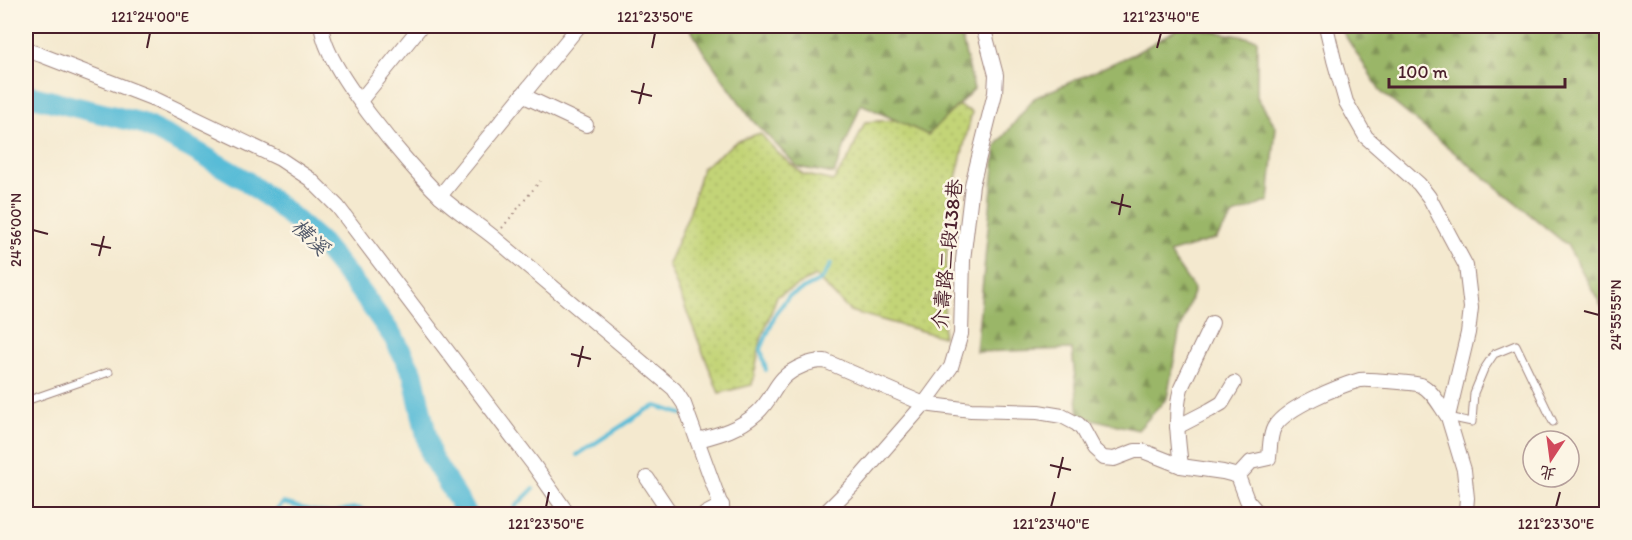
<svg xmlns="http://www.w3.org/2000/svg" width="1632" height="540" font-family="Itim,'LXGW WenKai TC',sans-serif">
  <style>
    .grass { fill: url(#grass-dots); stroke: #867a51; stroke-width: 1.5 }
    .forest { fill: url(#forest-firs); stroke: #726a4a; stroke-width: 1.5 }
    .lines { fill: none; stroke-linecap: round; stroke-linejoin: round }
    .stream { stroke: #58bcd7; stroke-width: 4 }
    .river { stroke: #58bcd7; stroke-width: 21 }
    .lane-casing { stroke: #9f847d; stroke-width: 9 }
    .street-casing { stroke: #9f847d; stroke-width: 16 }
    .path { stroke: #9f847d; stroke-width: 2; stroke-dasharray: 1.5 4.5; stroke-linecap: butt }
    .lane { stroke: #fff; stroke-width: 7 }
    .street { stroke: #fff; stroke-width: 14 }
    .ticks { fill: none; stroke: #4a1f2b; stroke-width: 2 }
    .labels { text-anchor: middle; stroke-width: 5; stroke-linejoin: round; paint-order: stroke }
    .street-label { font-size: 20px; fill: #4a1f2b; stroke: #fcf5e5 }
    .water-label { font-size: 21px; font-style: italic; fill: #4f5667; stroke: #fcf5e5 }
    .neatline { fill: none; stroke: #4a1f2b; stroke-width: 2 }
    .ticks-label { font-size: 15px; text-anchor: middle; fill: #4a1f2b }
  </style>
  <defs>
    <pattern id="grass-dots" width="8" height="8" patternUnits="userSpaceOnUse" patternTransform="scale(1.5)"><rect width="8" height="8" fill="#c3d477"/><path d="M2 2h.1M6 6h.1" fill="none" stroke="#a9b667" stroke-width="1.8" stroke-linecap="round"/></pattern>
    <pattern id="forest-firs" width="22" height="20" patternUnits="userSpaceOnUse" patternTransform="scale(1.5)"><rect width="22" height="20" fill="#9ab668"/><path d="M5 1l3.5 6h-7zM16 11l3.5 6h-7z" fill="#809356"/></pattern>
  </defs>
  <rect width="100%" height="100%" fill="#fcf5e5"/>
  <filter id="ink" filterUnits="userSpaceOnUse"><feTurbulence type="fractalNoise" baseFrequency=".0167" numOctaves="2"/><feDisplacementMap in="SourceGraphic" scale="12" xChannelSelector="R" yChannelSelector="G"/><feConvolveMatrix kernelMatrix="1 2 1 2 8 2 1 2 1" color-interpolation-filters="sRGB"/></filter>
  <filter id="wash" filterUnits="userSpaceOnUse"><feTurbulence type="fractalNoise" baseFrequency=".008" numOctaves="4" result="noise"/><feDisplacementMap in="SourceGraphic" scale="24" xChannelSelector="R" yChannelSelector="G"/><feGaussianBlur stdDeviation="1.35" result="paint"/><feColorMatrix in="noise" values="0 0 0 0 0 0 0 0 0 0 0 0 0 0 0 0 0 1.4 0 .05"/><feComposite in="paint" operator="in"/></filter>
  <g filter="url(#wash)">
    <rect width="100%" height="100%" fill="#f4e9cf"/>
    <!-- grass -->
    <path class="grass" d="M948,101L972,112L950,203L946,265L943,337L850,311L815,276L777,296L761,340L752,385L719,393L668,264L689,214L702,168L737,141L760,133L776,151L803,174L833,181L849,158L865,122L921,118Z"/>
    <!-- forest -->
    <g class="forest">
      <path d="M689,26H959L974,89L928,135L861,104L834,174L798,167L752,120L703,51Z"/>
      <path d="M1183,26L1257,39V97L1276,127L1269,201L1233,215L1216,239L1169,253L1194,289L1179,334L1167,398L1138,430L1079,416L1072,349L976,352L996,146L1034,98L1134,54Z"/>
      <path d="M1339,26H1606V314L1567,245L1382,93Z"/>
    </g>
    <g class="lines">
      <!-- stream -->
      <g class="stream">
        <path d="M766,370L761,349L776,313L789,296L821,280L831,264"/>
        <path d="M577,455L646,410L656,406L682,414"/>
        <path d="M273,514L283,503C297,506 312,512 326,513C344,514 352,501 371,514"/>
        <path d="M513,514L515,507L533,489"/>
      </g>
      <!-- river -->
      <path class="river" d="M26,95L141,123L192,149L245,180L279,206L321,243L361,292L394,338L413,374L431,456L467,514"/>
    </g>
  </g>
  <g filter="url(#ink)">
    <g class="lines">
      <!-- lane casing -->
      <g class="lane-casing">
        <g id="lane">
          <path d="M26,401L109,372"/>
          <path d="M1448,417L1472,422L1474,393L1484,369L1494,354L1516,345L1553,422"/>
        </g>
      </g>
      <!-- street casing -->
      <g class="street-casing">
        <g id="street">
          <path d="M322,26C321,64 410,167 439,195C457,212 478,224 497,240C556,289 615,339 674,389L684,404L724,514"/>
          <path d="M1326,26L1334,60L1346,102L1366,137L1419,184L1429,197L1466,266L1471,308L1468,333L1448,417L1464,470L1467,498L1466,510L1463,514"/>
          <path d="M26,50L41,55L157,100L280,159L310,179L338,207L533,464L568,514"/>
          <path d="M522,95L586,125"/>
          <path d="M360,101L421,26"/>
          <path d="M440,196L579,26"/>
          <path d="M1177,427L1210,410L1222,403L1234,383"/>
          <path d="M698,440C721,434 739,429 757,413C777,395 773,378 802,366C810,362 816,361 825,361L924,404L971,410L1038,412L1062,416L1077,424L1082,429L1093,449L1103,458L1114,459L1135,451H1143L1181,466L1223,472L1238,476L1247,500L1259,514"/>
          <path d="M1181,466C1178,439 1174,414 1181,388L1212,323"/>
          <path d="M1238,476L1251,462L1269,458C1270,448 1270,433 1275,426C1287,407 1339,386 1360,380C1367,379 1415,383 1421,385C1433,391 1440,406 1448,417"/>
          <path d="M647,478L671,514"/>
          <path d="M705,514L722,505"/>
          <path d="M824,514L855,483L924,404L951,367L961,334L963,260L972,185L995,93L996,75L983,26"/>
        </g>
      </g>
      <!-- path -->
      <path class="path" d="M502,228L540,181"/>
      <!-- lane -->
      <use href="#lane" class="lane"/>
      <!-- street -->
      <use href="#street" class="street"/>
    </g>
  </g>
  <!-- ticks -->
  <path class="ticks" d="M147,48L150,33M652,48L655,33M1157,48L1161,33M631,91L652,96M639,104L644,83M1111,202L1131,207M1119,215L1123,194M33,230L48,234M91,244L111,248M99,256L104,236M1584,311L1599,315M571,354L591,359M578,367L583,346M1050,465L1071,470M1058,478L1063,457M546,507L549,492M1051,507L1055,492M1556,507L1560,492"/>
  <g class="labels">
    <!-- street labels -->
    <g class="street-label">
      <text transform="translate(947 254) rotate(-84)" y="7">介壽路二段138巷</text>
    </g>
    <!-- water labels -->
    <g class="water-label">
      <text transform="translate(310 237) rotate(44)" y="7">橫溪</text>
    </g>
  </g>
  <!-- margin -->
  <rect width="1632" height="540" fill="none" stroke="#fcf5e5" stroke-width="66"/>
  <!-- north arrow -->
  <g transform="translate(1551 459) rotate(193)"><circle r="28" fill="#fcf5e5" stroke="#b59f9b" stroke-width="1.5"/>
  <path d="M0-4.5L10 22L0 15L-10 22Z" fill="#d1495b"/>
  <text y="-9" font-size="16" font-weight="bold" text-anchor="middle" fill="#4a1f2b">北</text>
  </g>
  <!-- scale -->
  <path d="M1389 78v9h176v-9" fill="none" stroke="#4a1f2b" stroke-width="3"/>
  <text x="1398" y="78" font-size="18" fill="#4a1f2b" stroke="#fcf5e5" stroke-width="4.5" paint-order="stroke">100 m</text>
  <rect x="33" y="33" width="1566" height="474" class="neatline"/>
  <g class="ticks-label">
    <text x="150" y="22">121°24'00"E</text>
    <text x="655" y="22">121°23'50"E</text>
    <text x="1161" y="22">121°23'40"E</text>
    <text transform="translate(16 230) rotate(-90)" y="5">24°56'00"N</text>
    <text transform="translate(1616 315) rotate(-90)" y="5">24°55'55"N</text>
    <text x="546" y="529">121°23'50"E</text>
    <text x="1051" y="529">121°23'40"E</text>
    <text x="1556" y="529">121°23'30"E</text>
  </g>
</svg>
